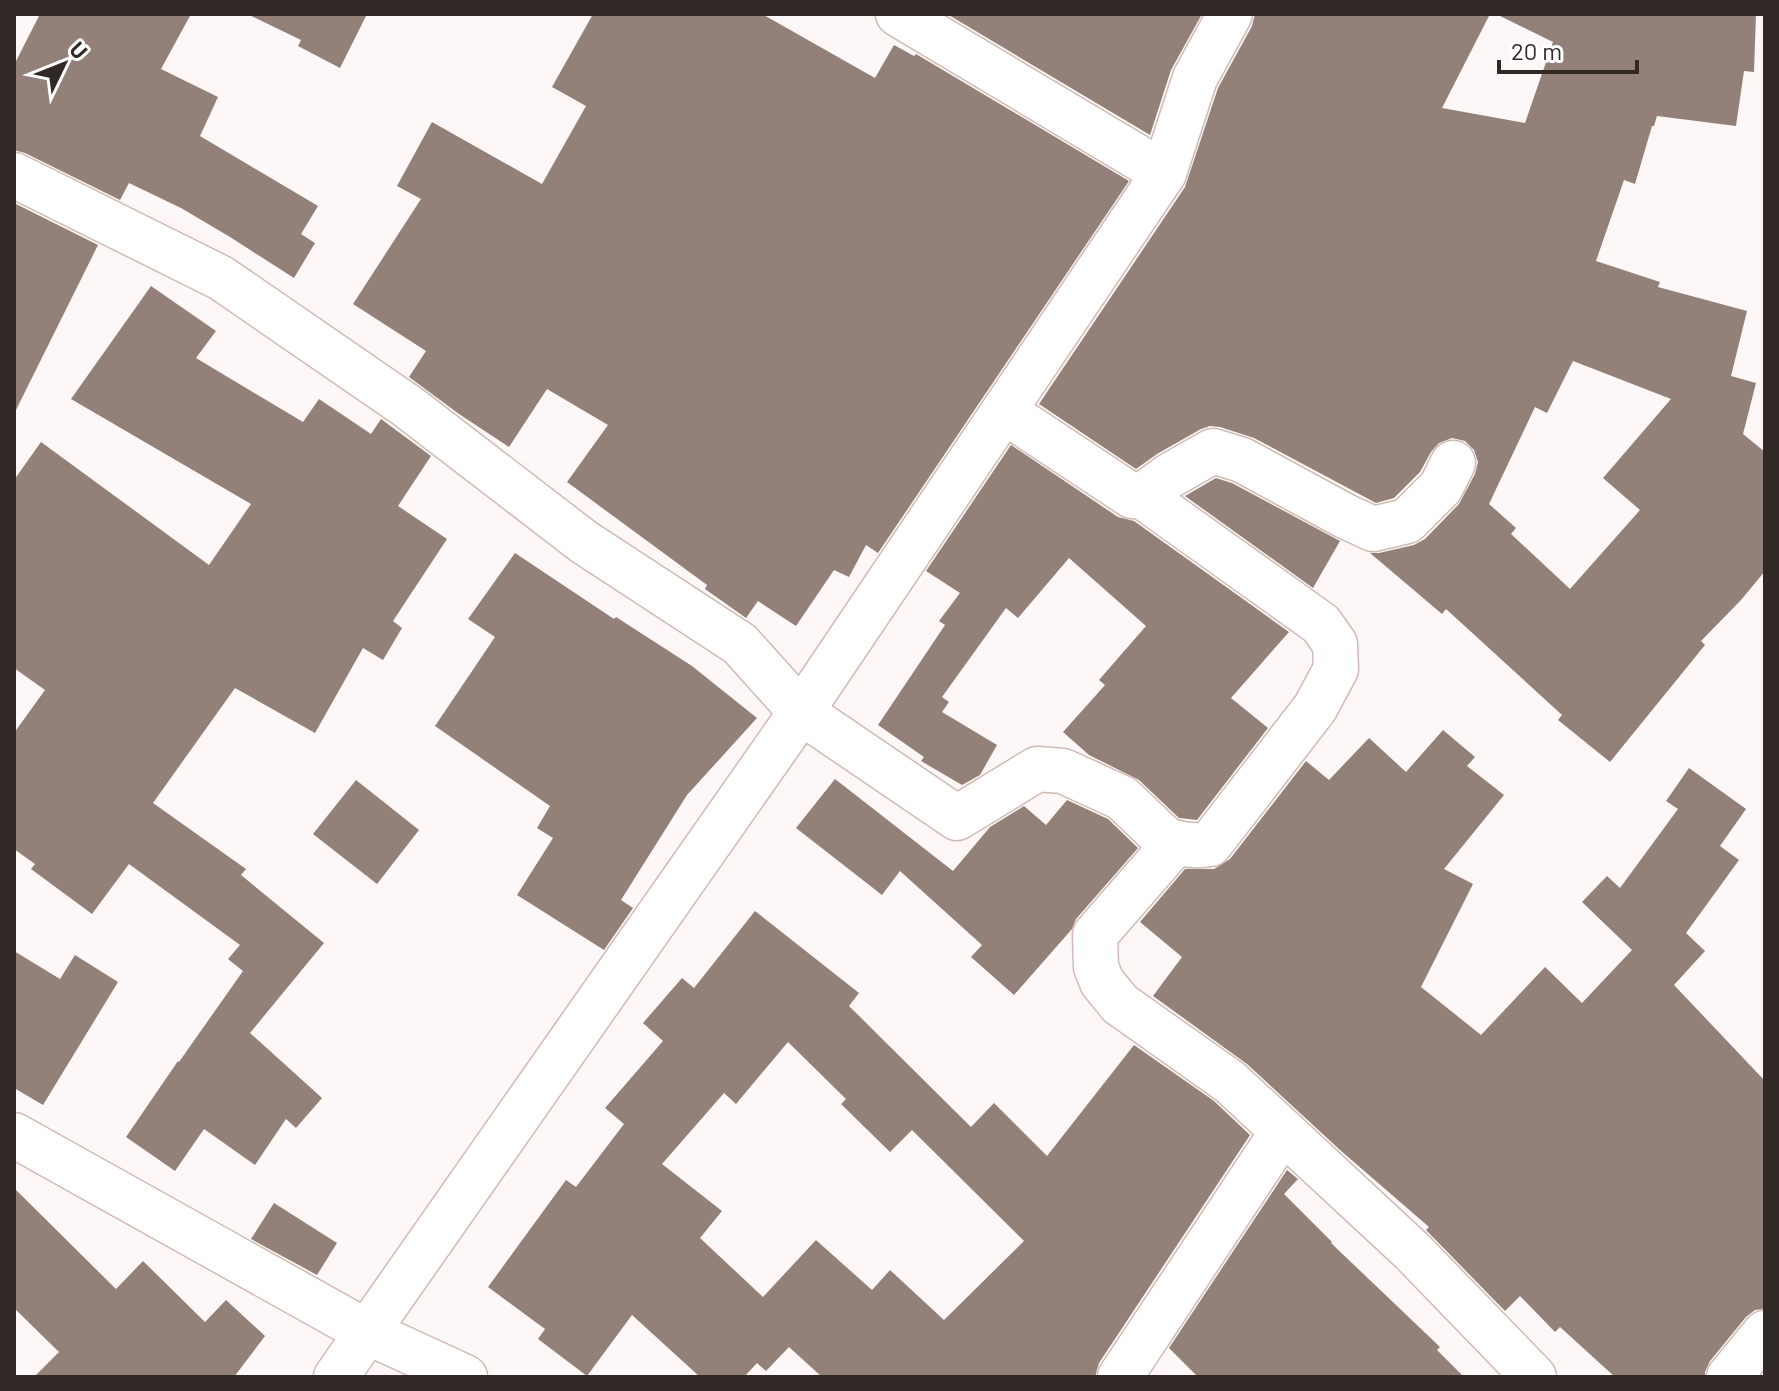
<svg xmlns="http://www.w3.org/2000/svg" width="1779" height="1391" font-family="Barlow,sans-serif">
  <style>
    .building { fill: #928079; fill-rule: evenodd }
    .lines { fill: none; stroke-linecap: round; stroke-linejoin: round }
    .minor-casing { stroke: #cfbbb3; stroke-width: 47 }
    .minor { stroke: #fff; stroke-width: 44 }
  </style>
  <rect width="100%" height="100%" fill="#fdf8f7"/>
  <!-- building -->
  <g class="building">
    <path d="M40,14H191L161,69L218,97L200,136L318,206L301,234L315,243L294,278L230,237L181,208L129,183L120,200L25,153L14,150V65Z"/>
    <path d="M247,14H367L340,68L298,46L301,40Z"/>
    <path d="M593,14H762L875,78L894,45L914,56L916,54L1129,181L878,553L866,545L849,577L834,570L796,626L758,601L746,618L705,589L707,585L567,482L608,425L547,389L509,447L459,414L409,377L426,351L353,304L421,199L397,186L432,122L542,184L586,106L552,87Z"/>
    <path d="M947,14H1202L1171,70L1150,135Z"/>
    <path d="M1255,14H1490L1442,108L1525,123L1553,42L1496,14H1756L1754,72L1744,71L1736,126L1657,116L1654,126H1652L1635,184L1624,180L1596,261L1660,282L1658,287L1747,311L1731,376L1756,383L1743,434L1765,452V571L1741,600L1701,641L1705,645L1610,762L1558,720L1562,715L1446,609L1442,614L1370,553H1379L1414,545L1425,539L1459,504L1475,474L1478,462L1474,450L1465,441L1452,438L1439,443L1431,452L1420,472L1394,498L1376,503L1254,438L1220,427L1210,426L1201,429L1157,454L1136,469L1039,404L1185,187L1218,88L1252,26ZM1573,361L1671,399L1603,478L1640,510L1570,589L1511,534L1516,528L1489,504L1535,407L1547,413Z"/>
    <path d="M14,203L98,245L14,414Z"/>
    <path d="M151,286L216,331L196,358L303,422L319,399L371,434L381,419L431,456L398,506L447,539L393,621L402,628L383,660L363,648L315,733L235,688L153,803L246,869L241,875L324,943L250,1033L322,1098L296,1128L286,1119L255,1165L204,1129L175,1171L126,1137L178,1061L179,1062L243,971L228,959L240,945L129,864L92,914L31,869L35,864L14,849V733L45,690L14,668V480L41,442L209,565L251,504L71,399Z"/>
    <path d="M1011,445L1118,517L1134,521L1289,632L1231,698L1268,728L1197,820L1179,818L1139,780L1089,755L1063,732L1105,685L1099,680L1146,626L1069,558L1018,618L1006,608L942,697L949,702L942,712L997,745L980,775L962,785L921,761L924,757L878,725L945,625L939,621L960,593L926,571Z"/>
    <path d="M1216,478L1232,483L1340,541L1313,588L1185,496Z"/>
    <path d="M515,553L614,619L616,617L692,666L757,718L687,795L621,900L633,908L604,950L517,895L553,838L537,828L550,806L435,726L495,637L468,619Z"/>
    <path d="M1443,730L1475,757L1467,766L1504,795L1444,869L1473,884L1421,987L1481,1035L1545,967L1582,1003L1632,950L1582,902L1607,876L1620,888L1678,809L1666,801L1689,768L1746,809L1720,846L1739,860L1686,933L1705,951L1674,985L1765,1081V1309L1755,1310L1746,1317L1710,1361L1705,1372V1377H1615L1560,1327L1555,1332L1520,1296L1505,1311L1426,1230L1429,1227L1340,1150L1247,1064L1153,996L1182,957L1140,922L1185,869H1214L1230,859L1306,761L1329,780L1369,738L1406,772Z"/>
    <path d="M835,779L953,871L990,827L1024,806L1046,825L1067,800L1108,819L1138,848L1076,919L1072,929L1014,995L971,957L982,945L900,871L882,895L796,828Z"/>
    <path d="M356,780L419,830L377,884L313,834Z"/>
    <path d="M755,911L859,993L849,1006L971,1127L994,1103L1047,1156L1134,1045L1214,1101L1250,1135L1099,1363L1095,1377H822L789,1347L766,1371L757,1363L744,1377H700L632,1315L587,1376L538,1339L545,1329L488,1287L566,1180L576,1187L624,1124L605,1108L663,1041L643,1023L682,978L694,988ZM788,1042L846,1099L841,1104L890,1152L912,1130L1024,1241L944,1320L890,1270L872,1290L816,1240L763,1297L700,1238L722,1211L662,1164L724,1093L736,1104Z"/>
    <path d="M14,951L60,979L75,955L118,982L43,1105L14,1088Z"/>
    <path d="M1287,1170L1298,1179L1284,1194L1332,1242L1331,1243L1440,1347L1437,1350L1464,1377H1198L1169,1348Z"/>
    <path d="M14,1188L116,1289L143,1261L205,1322L226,1300L265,1336L234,1377H34L59,1352L14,1308Z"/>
    <path d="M274,1203L337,1243L317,1275L251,1239Z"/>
  </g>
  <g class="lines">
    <!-- minor casing -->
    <g class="minor-casing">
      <g id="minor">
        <path d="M898,14L1164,173"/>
        <path d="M14,175L221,278L407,406L584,542L740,644L801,712L957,818L1037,769L1063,771L1122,798L1166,840L1169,846L1168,851L1095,935L1096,967L1102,982L1120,1004L1230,1082L1412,1251L1534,1377"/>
        <path d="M1004,411L1132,496H1142L1169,476L1213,451L1242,460L1345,516L1373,529L1407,521L1441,487L1453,463"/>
        <path d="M1142,496L1321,624L1335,644L1336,669L1315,708L1210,844C1196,847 1179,844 1166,840"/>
        <path d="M14,1135L367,1332L801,712L1164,173L1195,78L1230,14"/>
        <path d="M336,1377L367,1332L465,1377"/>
        <path d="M1120,1377L1283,1131"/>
        <path d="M1729,1377L1765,1333"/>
      </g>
    </g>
    <!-- minor -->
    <use href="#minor" class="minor"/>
  </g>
  <!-- border -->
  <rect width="1779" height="1391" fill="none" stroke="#312926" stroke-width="32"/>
  <!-- north arrow -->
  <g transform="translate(64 64) rotate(47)" stroke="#ffffff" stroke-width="6" paint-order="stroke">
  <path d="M0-6L14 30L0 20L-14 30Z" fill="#312926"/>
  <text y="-12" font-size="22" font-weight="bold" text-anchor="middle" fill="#312926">U</text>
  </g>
  <!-- scale -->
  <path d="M1499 60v12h138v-12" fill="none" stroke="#312926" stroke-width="4"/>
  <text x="1511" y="60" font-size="24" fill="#312926" stroke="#ffffff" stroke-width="6" paint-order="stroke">20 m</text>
</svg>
